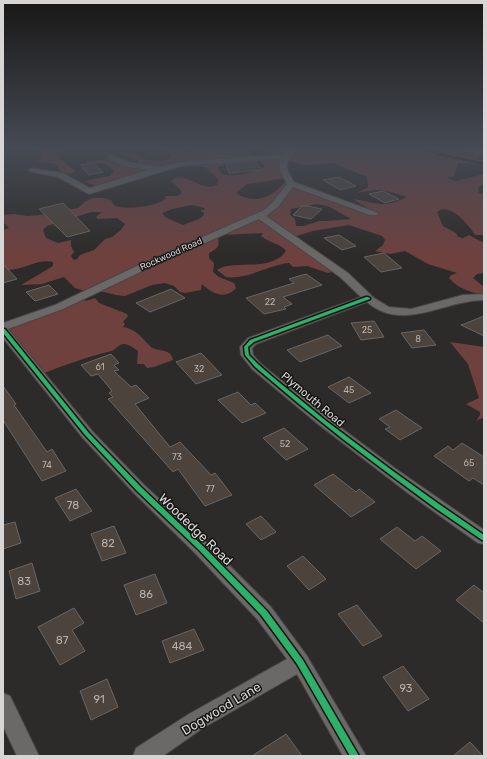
<svg xmlns="http://www.w3.org/2000/svg" width="487" height="759" font-family="Rubik,sans-serif">
  <style>
    .green { fill: #6e413f; fill-rule: evenodd }
    .lines { fill: none; stroke-linecap: round; stroke-linejoin: round }
    .stream { stroke: #071b0d; stroke-width: 2.5 }
    .building { fill: #4c433c; stroke: #686665 }
    .street-casing { stroke: #484645; stroke-width: 2 }
    .secondary-casing { stroke: #484645; stroke-width: 2 }
    .street { fill: #6a6967; fill-rule: evenodd }
    .secondary { fill: #63625f; fill-rule: evenodd }
    .cycleway-casing { stroke: #161513; stroke-width: 3 }
    .cycleway { fill: #2db169; fill-rule: evenodd }
    .labels { text-anchor: middle; stroke-width: 3; stroke-linejoin: round; paint-order: stroke }
    .far-street-label { font-size: 9px; fill: #d8d6d4; stroke: #161513 }
    .number-label { font-size: 9px; fill: #b5b1ae }
    .street-label { font-size: 11px; fill: #d8d6d4; stroke: #161513 }
    .near-number-label { font-size: 11px; fill: #b5b1ae }
    .near-street-label { font-size: 13px; fill: #d8d6d4; stroke: #161513 }
  </style>
  <rect width="100%" height="100%" fill="#2d2b29"/>
  <!-- green -->
  <g class="green">
    <path d="M11,149H64L58,157L75,171L73,173L62,174L57,165L51,163L38,162L42,158V153C29,148 16,150 3,153V150Z"/>
    <path d="M153,149H179L189,154L196,149H216C221,157 234,157 243,158V161L219,166L218,169L222,174C233,178 257,172 265,166L258,160L286,154L284,152L269,153L264,152V150L273,149H469L476,151L469,153L479,156L478,158L482,161L472,164L458,163L454,176L447,178L455,181L484,174V183L478,188L479,193L484,194V235H475C470,226 449,201 437,212L443,226L456,233L458,237L463,238L469,235L484,243V273L477,274L473,278L484,287V295C471,292 458,289 449,278L451,275L457,273L428,264L405,251L390,254L375,251L383,245L385,240L382,236L349,225L313,231L293,237L332,269V272L328,273L307,266L293,267L289,263C268,265 247,280 226,277L217,270C232,259 271,273 286,251C280,243 269,243 261,236L263,233L223,235L218,239C220,247 216,249 209,253V258L214,263L213,272L219,277L234,283L236,288C226,300 212,294 202,284L201,290L185,293L180,292L174,286L165,283L152,285L125,296L116,295L96,290L85,291L75,288L64,277L42,284L21,285L53,266V262C38,259 29,267 16,269C11,270 7,270 3,271V230L9,228L3,222V215L14,214L27,216L40,215L78,208L86,201L93,198H104L111,200C112,201 113,204 114,205C122,211 161,206 166,198L165,196H177L181,194V190L171,181C185,169 201,193 217,185L219,180L205,167L166,164L158,166L152,170L151,175C131,183 104,193 84,181L110,176L114,171L106,164L84,162L105,159L138,163V160L120,154L126,152H135L140,158C149,160 165,164 172,155L171,153ZM283,160L305,165L333,163L367,177L368,187L357,193C381,188 384,190 407,197C384,209 377,203 353,199L373,212L285,182C272,198 254,205 236,193L247,184L287,178ZM317,204L328,206L351,219L327,221H319L304,226H296L295,219L290,215L291,209ZM192,205L205,208L204,210H200L204,213V215L199,219L183,225L165,217L162,213L172,209ZM91,212H102L96,217L98,219L117,218L125,224L121,230L112,237L105,239L94,250L80,255L77,259L74,260L71,256L74,252L71,246V240L58,243L46,238L43,230L47,226Z"/>
    <path d="M82,297L86,301L95,298L99,303L127,314L128,316L123,322L125,324L123,327C136,329 142,338 150,346C157,353 171,347 173,360L154,367L147,368L144,364H137L138,351C134,348 129,344 124,344C118,344 116,350 111,351C87,357 62,366 39,375L3,327Z"/>
    <path d="M450,342L484,347V417L476,421L480,415V412L466,404L479,398L468,364Z"/>
  </g>
  <g class="lines">
    <!-- stream -->
    <path class="stream" d="M426,149L438,154L481,163"/>
  </g>
  <!-- building -->
  <g class="building">
    <path d="M214,149H246L251,155L229,157L214,154Z"/>
    <path d="M256,162L262,170L229,173L226,164Z"/>
    <path d="M93,163L103,172L89,175L80,165Z"/>
    <path d="M339,177L356,186L340,190L323,180Z"/>
    <path d="M383,191L399,199L385,203L369,194Z"/>
    <path d="M63,203L90,231L67,237L39,209Z"/>
    <path d="M302,206H308L322,209L311,219L293,215Z"/>
    <path d="M339,235L356,246L342,250L324,238Z"/>
    <path d="M384,253L402,268L381,272L364,257Z"/>
    <path d="M3,264L17,279L3,283Z"/>
    <path d="M306,274L322,285L283,297L292,304L284,307L286,309L264,314L246,298L294,283L289,279Z"/>
    <path d="M49,285L58,294L35,301L26,292Z"/>
    <path d="M171,289L185,298L150,312L136,303Z"/>
    <path d="M484,316V336L461,325L464,324Z"/>
    <path d="M374,321L384,337L361,340L351,323Z"/>
    <path d="M424,330L436,345L412,348L401,333Z"/>
    <path d="M328,335L342,346L300,362L287,350Z"/>
    <path d="M201,353L222,375L196,384L176,362Z"/>
    <path d="M111,354L119,363L114,365L119,370L114,371L131,387L136,385L149,398L135,404L170,447L180,442L211,475L215,473L232,495L205,506L178,469L173,472L111,402L108,399L113,397L109,393L112,391L98,374L91,376L81,365Z"/>
    <path d="M349,377L371,393L349,403L328,387Z"/>
    <path d="M3,386L16,404L14,405L47,452L52,449L66,471L42,481L3,420Z"/>
    <path d="M238,392L251,405L255,403L266,413L242,423L218,400Z"/>
    <path d="M396,410L422,428L400,440L385,429L390,427L379,419Z"/>
    <path d="M284,428L308,449L286,460L263,438Z"/>
    <path d="M462,443L484,457V485L473,478L469,481L434,456L448,446L453,450Z"/>
    <path d="M333,474L356,492L359,489L375,502L351,517L314,485Z"/>
    <path d="M76,489L92,511L70,521L55,498Z"/>
    <path d="M261,516L276,532L261,540L246,524Z"/>
    <path d="M15,522L21,543L3,549V525Z"/>
    <path d="M114,526L126,553L102,561L91,534Z"/>
    <path d="M397,527L415,541L422,536L441,551L416,569L380,539Z"/>
    <path d="M303,556L326,579L309,590L287,566Z"/>
    <path d="M32,563L40,591L16,599L9,571Z"/>
    <path d="M155,574L167,603L136,615L124,585Z"/>
    <path d="M474,585L484,593V623L456,600Z"/>
    <path d="M357,605L382,636L363,646L338,614Z"/>
    <path d="M74,608L84,623L72,630L85,651L60,665L38,627Z"/>
    <path d="M194,629L204,650L170,663L162,641Z"/>
    <path d="M403,666L429,699L408,711L383,677Z"/>
    <path d="M107,679L118,707L91,720L80,691Z"/>
    <path d="M286,734L302,756H252Z"/>
    <path d="M470,742L483,756H453Z"/>
  </g>
  <g class="lines">
    <!-- street casing -->
    <g class="street-casing">
      <g id="street">
        <path d="M288,149H297C285,162 284,167 294,182L378,213L376,215H370L293,187L278,207L266,216L348,273L374,298L389,307L411,309L463,295L484,294V300C444,300 403,333 367,302L256,344L252,348L253,355L261,364L328,418L396,469L484,530V544L478,543L408,493L318,424L252,369L241,355L240,347L248,338L361,297L340,277L259,219L149,268L63,309L8,329L92,431L144,485L207,543L271,607L307,656L366,756H343L297,674L203,728L163,756H133L136,748L189,714L287,659L257,619L195,553L134,493L82,437L3,338V323L55,305L141,264L264,210L272,203L287,184L280,170V159L181,166L89,194L58,177L32,172L28,170L32,168L63,173L90,188L148,170L124,166L108,159V155H111L129,162L158,167L181,162L283,154Z"/>
        <path d="M3,693L10,696L39,756H17L3,726Z"/>
      </g>
    </g>
    <!-- secondary casing -->
    <g class="secondary-casing">
      <path id="secondary" d="M464,149L484,150V156L465,151Z"/>
    </g>
    <!-- street -->
    <use href="#street" class="street"/>
    <!-- secondary -->
    <use href="#secondary" class="secondary"/>
    <!-- cycleway casing -->
    <g class="cycleway-casing">
      <g id="cycleway">
        <path d="M366,297H368L370,298V299L254,342L248,347L249,355L259,365L274,378L325,420L393,471L439,504L484,535V540H482L435,508L389,474L344,440L299,404L255,367L245,355L244,347L250,340Z"/>
        <path d="M3,329H5L89,433L141,487L203,546L267,611L303,660L359,756H350L297,664L261,615L199,550L137,491L85,435L3,333Z"/>
      </g>
    </g>
    <!-- cycleway -->
    <use href="#cycleway" class="cycleway"/>
  </g>
  <!-- sky -->
  <linearGradient id="sky" x2="0" y2="1"><stop stop-color="#191817"/><stop offset="0.58" stop-color="#464a54"/><stop offset="1" stop-color="#464a54" stop-opacity="0"/></linearGradient>
  <rect width="487" height="255" fill="url(#sky)"/>
  <g class="labels">
    <!-- far-street labels -->
    <g class="far-street-label">
      <text transform="translate(171 254) rotate(-24)" y="3">Rockwood Road</text>
    </g>
    <!-- number labels -->
    <g class="number-label">
      <text x="270" y="305">22</text>
      <text x="367" y="333">25</text>
      <text x="418" y="342">8</text>
      <text x="100" y="370">61</text>
      <text x="199" y="372">32</text>
      <text x="349" y="393">45</text>
      <text x="285" y="447">52</text>
      <text x="177" y="460">73</text>
      <text x="469" y="466">65</text>
      <text x="47" y="468">74</text>
      <text x="210" y="492">77</text>
    </g>
    <!-- street labels -->
    <g class="street-label">
      <text transform="translate(313 399) rotate(40)" y="4">Plymouth Road</text>
    </g>
    <!-- near-number labels -->
    <g class="near-number-label">
      <text x="73" y="509">78</text>
      <text x="108" y="547">82</text>
      <text x="24" y="585">83</text>
      <text x="146" y="598">86</text>
      <text x="62" y="644">87</text>
      <text x="182" y="650">484</text>
      <text x="406" y="692">93</text>
      <text x="99" y="703">91</text>
    </g>
    <!-- near-street labels -->
    <g class="near-street-label">
      <text transform="translate(196 529) rotate(44)" y="5">Woodedge Road</text>
      <text transform="translate(221 708) rotate(-31)" y="5">Dogwood Lane</text>
    </g>
  </g>
  <!-- border -->
  <rect width="487" height="759" fill="none" stroke="#d8d6d4" stroke-width="8"/>
</svg>
